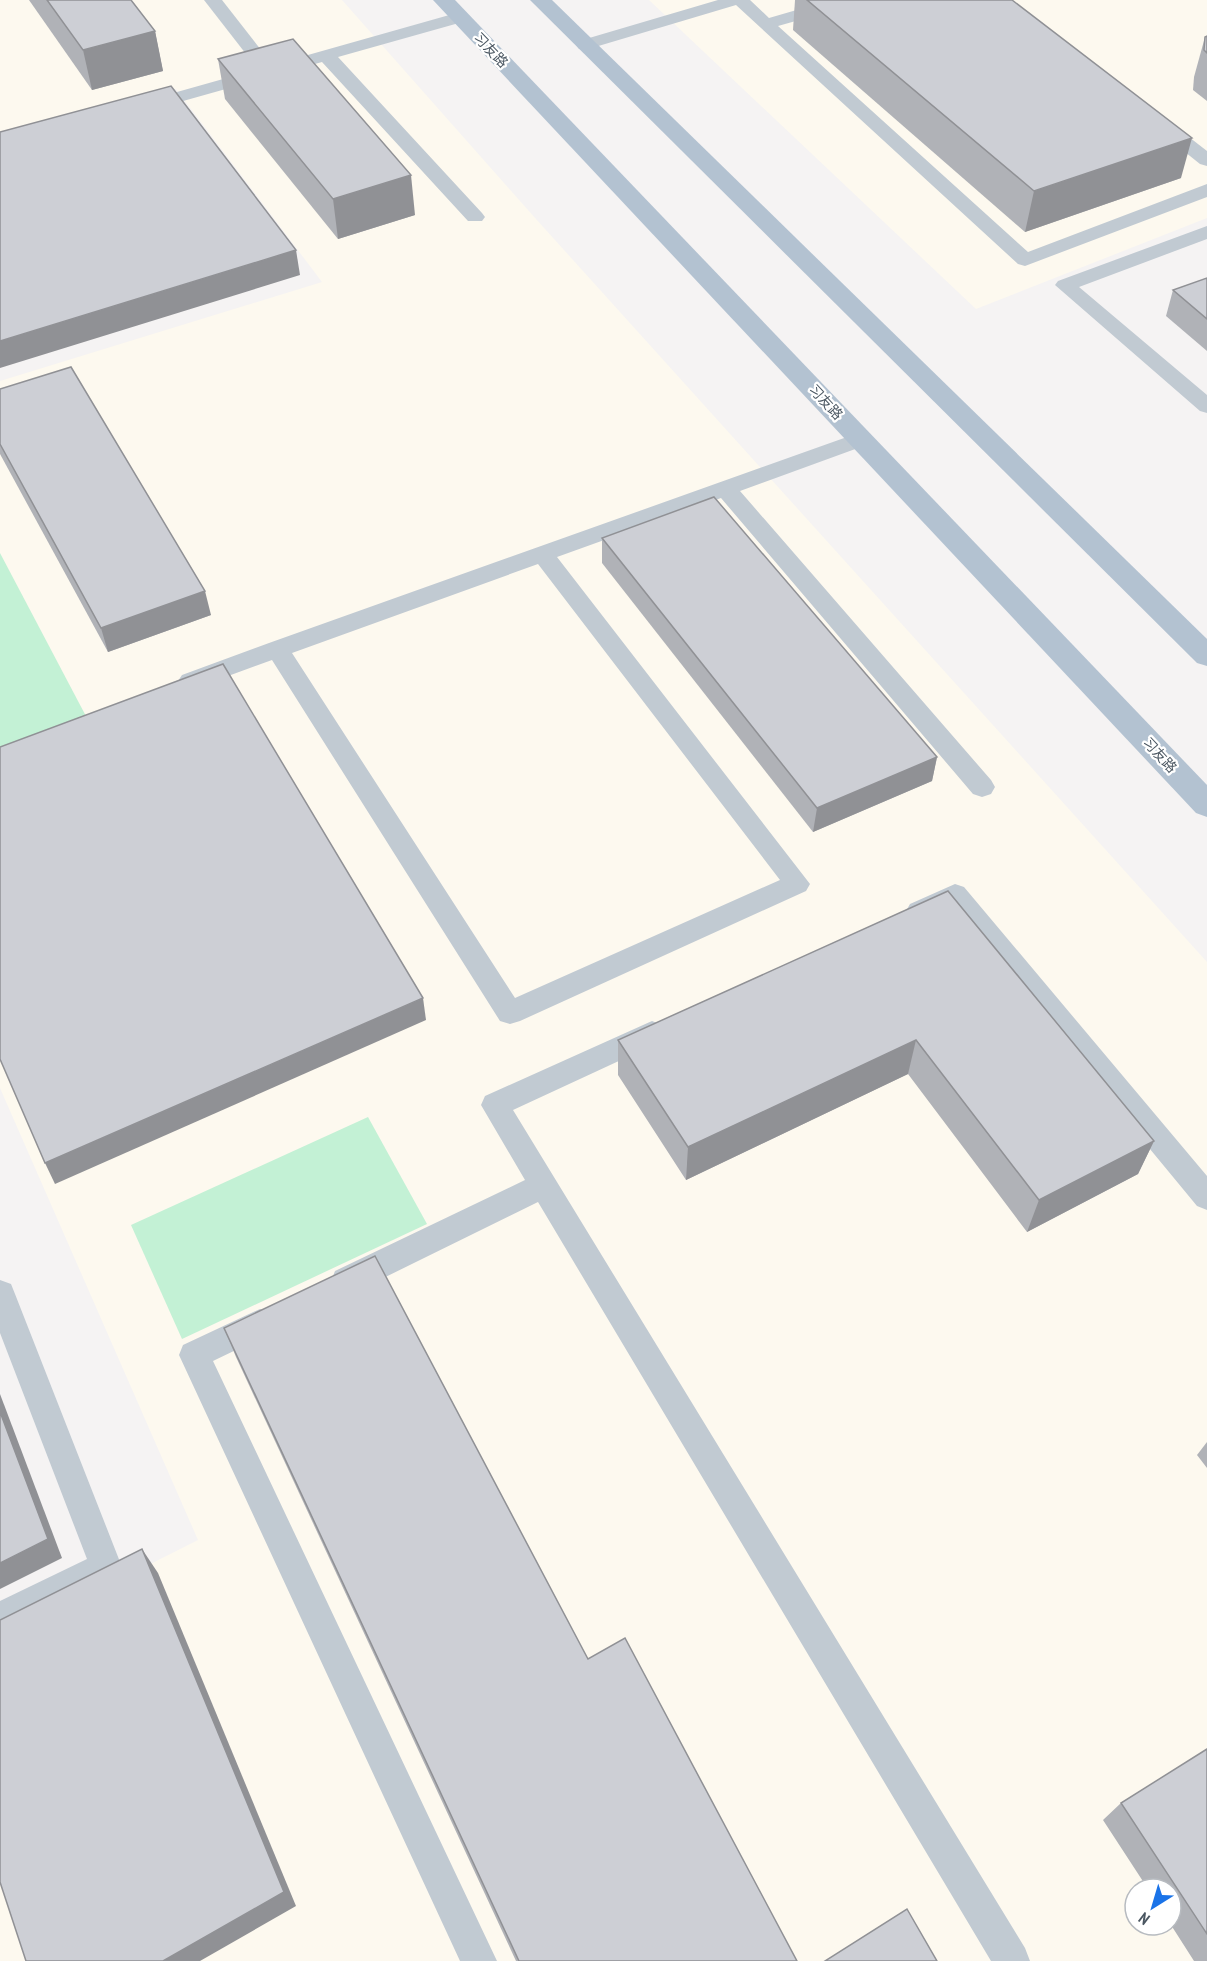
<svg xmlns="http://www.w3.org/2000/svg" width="1207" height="1961" font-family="'PT Sans Narrow','Noto Sans SC',sans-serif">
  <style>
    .commercial { fill: #fdf9ef; fill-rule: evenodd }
    .green { fill: #c3f1d5 }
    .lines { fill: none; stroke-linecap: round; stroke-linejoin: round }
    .lane { fill: #c1cad2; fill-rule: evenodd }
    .primary { fill: #b3c2d1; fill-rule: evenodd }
    .wall { fill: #b0b2b7 }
    .shaded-wall { fill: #909195 }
    .building { fill: #cdcfd5; stroke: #909195; stroke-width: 1.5 }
    .labels { text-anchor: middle; stroke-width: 4.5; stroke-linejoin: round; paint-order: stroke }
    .far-street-label { font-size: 14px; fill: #4a5661; stroke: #fff }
  </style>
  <rect width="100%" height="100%" fill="#f5f3f3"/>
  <!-- commercial -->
  <g class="commercial">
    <path d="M0,0H342L536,219L1207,962V1961H0V1640L198,1540L0,1088V381L322,282L176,89L0,137ZM1135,1889H1171V1925H1135Z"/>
    <path d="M649,0H1207V218L976,309Z"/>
  </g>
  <!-- green -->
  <g class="green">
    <path d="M0,553L88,720L0,753Z"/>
    <path d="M368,1117L427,1224L182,1339L131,1225Z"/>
  </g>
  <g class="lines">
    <!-- lane -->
    <g class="lane">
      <path d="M204,0H222L261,50L258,54H246Z"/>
      <path d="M718,0H750L769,18L831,0H859L856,4L778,26L1028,252L1207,184V197L1025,266L1018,264L736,5L585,50L579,49L576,45L579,41Z"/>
      <path d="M460,12L466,13L469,17L466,21L338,57L482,213L485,217L482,221H468L322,62L144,112L138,111L135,107L138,103Z"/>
      <path d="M1161,119L1167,120L1207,151V166L1200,164L1155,128L1152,124L1155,120Z"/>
      <path d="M1207,226V239L1079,287L1207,395V413L1200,411L1055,285L1058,281Z"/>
      <path d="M861,432L869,434L872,439L869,444L740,491L991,780L995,787L991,794L982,797L973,794L721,498L557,557L810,884L806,891L520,1021L510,1024L500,1021L272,660L190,690L182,687L178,681L182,675L269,643ZM538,564L780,880L515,998L292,653Z"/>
      <path d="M955,884L964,887L1207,1176V1210L1197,1206L951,908L919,921L910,918L906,911L910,904Z"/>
      <path d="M652,1021L662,1025L666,1033L662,1041L513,1110L1025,1948L1030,1961H991L538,1202L357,1291L346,1295L335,1291L331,1281L335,1271L525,1180L481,1105L485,1096Z"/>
      <path d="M0,1280L11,1284L15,1294L122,1567L118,1579L0,1636V1601L87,1559L0,1333Z"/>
      <path d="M260,1309L271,1313L275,1323L271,1333L213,1361L497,1961H460L179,1355L183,1345Z"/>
    </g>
    <!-- primary -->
    <g class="primary">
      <path d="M433,0H455L1207,785V817L1196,813Z"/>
      <path d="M530,0H552L1207,639V666L1197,663Z"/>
    </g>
  </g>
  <!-- wall -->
  <g class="wall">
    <path d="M29,0H131L155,31L163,71L92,90Z"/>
    <path d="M795,0H1012L1181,178L1025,232L793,30Z"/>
    <path d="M1207,36V101L1193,90L1194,77L1205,37Z"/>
    <path d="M218,59L415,215L338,239L225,99Z"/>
    <path d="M1207,278V351L1166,316L1173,290Z"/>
    <path d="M0,389L211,615L108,652L0,454Z"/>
    <path d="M602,538L937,757L932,781L813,832L602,563Z"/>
    <path d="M948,891L1154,1141L1138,1174L1027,1232L908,1074L686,1180L618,1075V1040Z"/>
    <path d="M224,1328L588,1659L797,1961H516L236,1357Z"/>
    <path d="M1207,1442V1468L1197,1455Z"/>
    <path d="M1207,1749V1961H1194L1171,1925V1889H1148L1103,1820L1121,1803Z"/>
  </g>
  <!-- shaded-wall -->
  <g class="shaded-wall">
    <path d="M155,31L163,71L92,90L83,50Z"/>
    <path d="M1192,138L1181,178L1025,232L1034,191Z"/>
    <path d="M411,175L415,215L338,239L333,199Z"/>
    <path d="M296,250L300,275L0,368V341Z"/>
    <path d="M205,591L211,615L108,652L101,628Z"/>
    <path d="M937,757L932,781L813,832L817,808Z"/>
    <path d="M423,998L426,1020L55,1184L45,1163Z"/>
    <path d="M916,1040L908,1074L686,1180L688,1147Z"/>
    <path d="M1154,1141L1138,1174L1027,1232L1039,1200Z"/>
    <path d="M0,1394L62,1558L0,1589Z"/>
    <path d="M142,1549L158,1573L296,1906L200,1961H163Z"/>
  </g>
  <!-- building -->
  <g class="building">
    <path d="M47,0H131L155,31L83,50Z"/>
    <path d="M807,0H1012L1192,138L1034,191Z"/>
    <path d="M1207,36V53L1204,50L1205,37Z"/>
    <path d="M293,39L411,175L333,199L218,59Z"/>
    <path d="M171,86L296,250L0,341V132Z"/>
    <path d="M1207,278V319L1173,290Z"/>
    <path d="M71,367L205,591L101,628L0,444V389Z"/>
    <path d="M714,497L937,757L817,808L602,538Z"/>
    <path d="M223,664L423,998L45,1163L0,1059V747Z"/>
    <path d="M948,891L1154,1141L1039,1200L916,1040L688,1147L618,1040Z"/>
    <path d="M375,1256L588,1659L625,1638L797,1961H519L224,1328Z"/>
    <path d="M0,1412L48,1539L0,1563Z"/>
    <path d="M142,1549L284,1892L163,1961H26L0,1882V1620Z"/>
    <path d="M1207,1749V1934L1121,1803Z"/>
    <path d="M907,1909L937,1961H825Z"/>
  </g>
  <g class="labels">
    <!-- far-street labels -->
    <g class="far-street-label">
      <text transform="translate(491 50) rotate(46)" y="5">习友路</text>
      <text transform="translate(826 402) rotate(47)" y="5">习友路</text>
      <text transform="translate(1160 755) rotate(47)" y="5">习友路</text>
    </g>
  </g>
  <!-- north arrow -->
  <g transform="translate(1153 1907) rotate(217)"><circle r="28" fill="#ffffff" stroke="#b7bbc0" stroke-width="1.5"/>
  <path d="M0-4.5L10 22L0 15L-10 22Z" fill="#1a73e8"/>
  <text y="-9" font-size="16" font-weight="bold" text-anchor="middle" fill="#4a5661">N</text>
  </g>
</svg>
